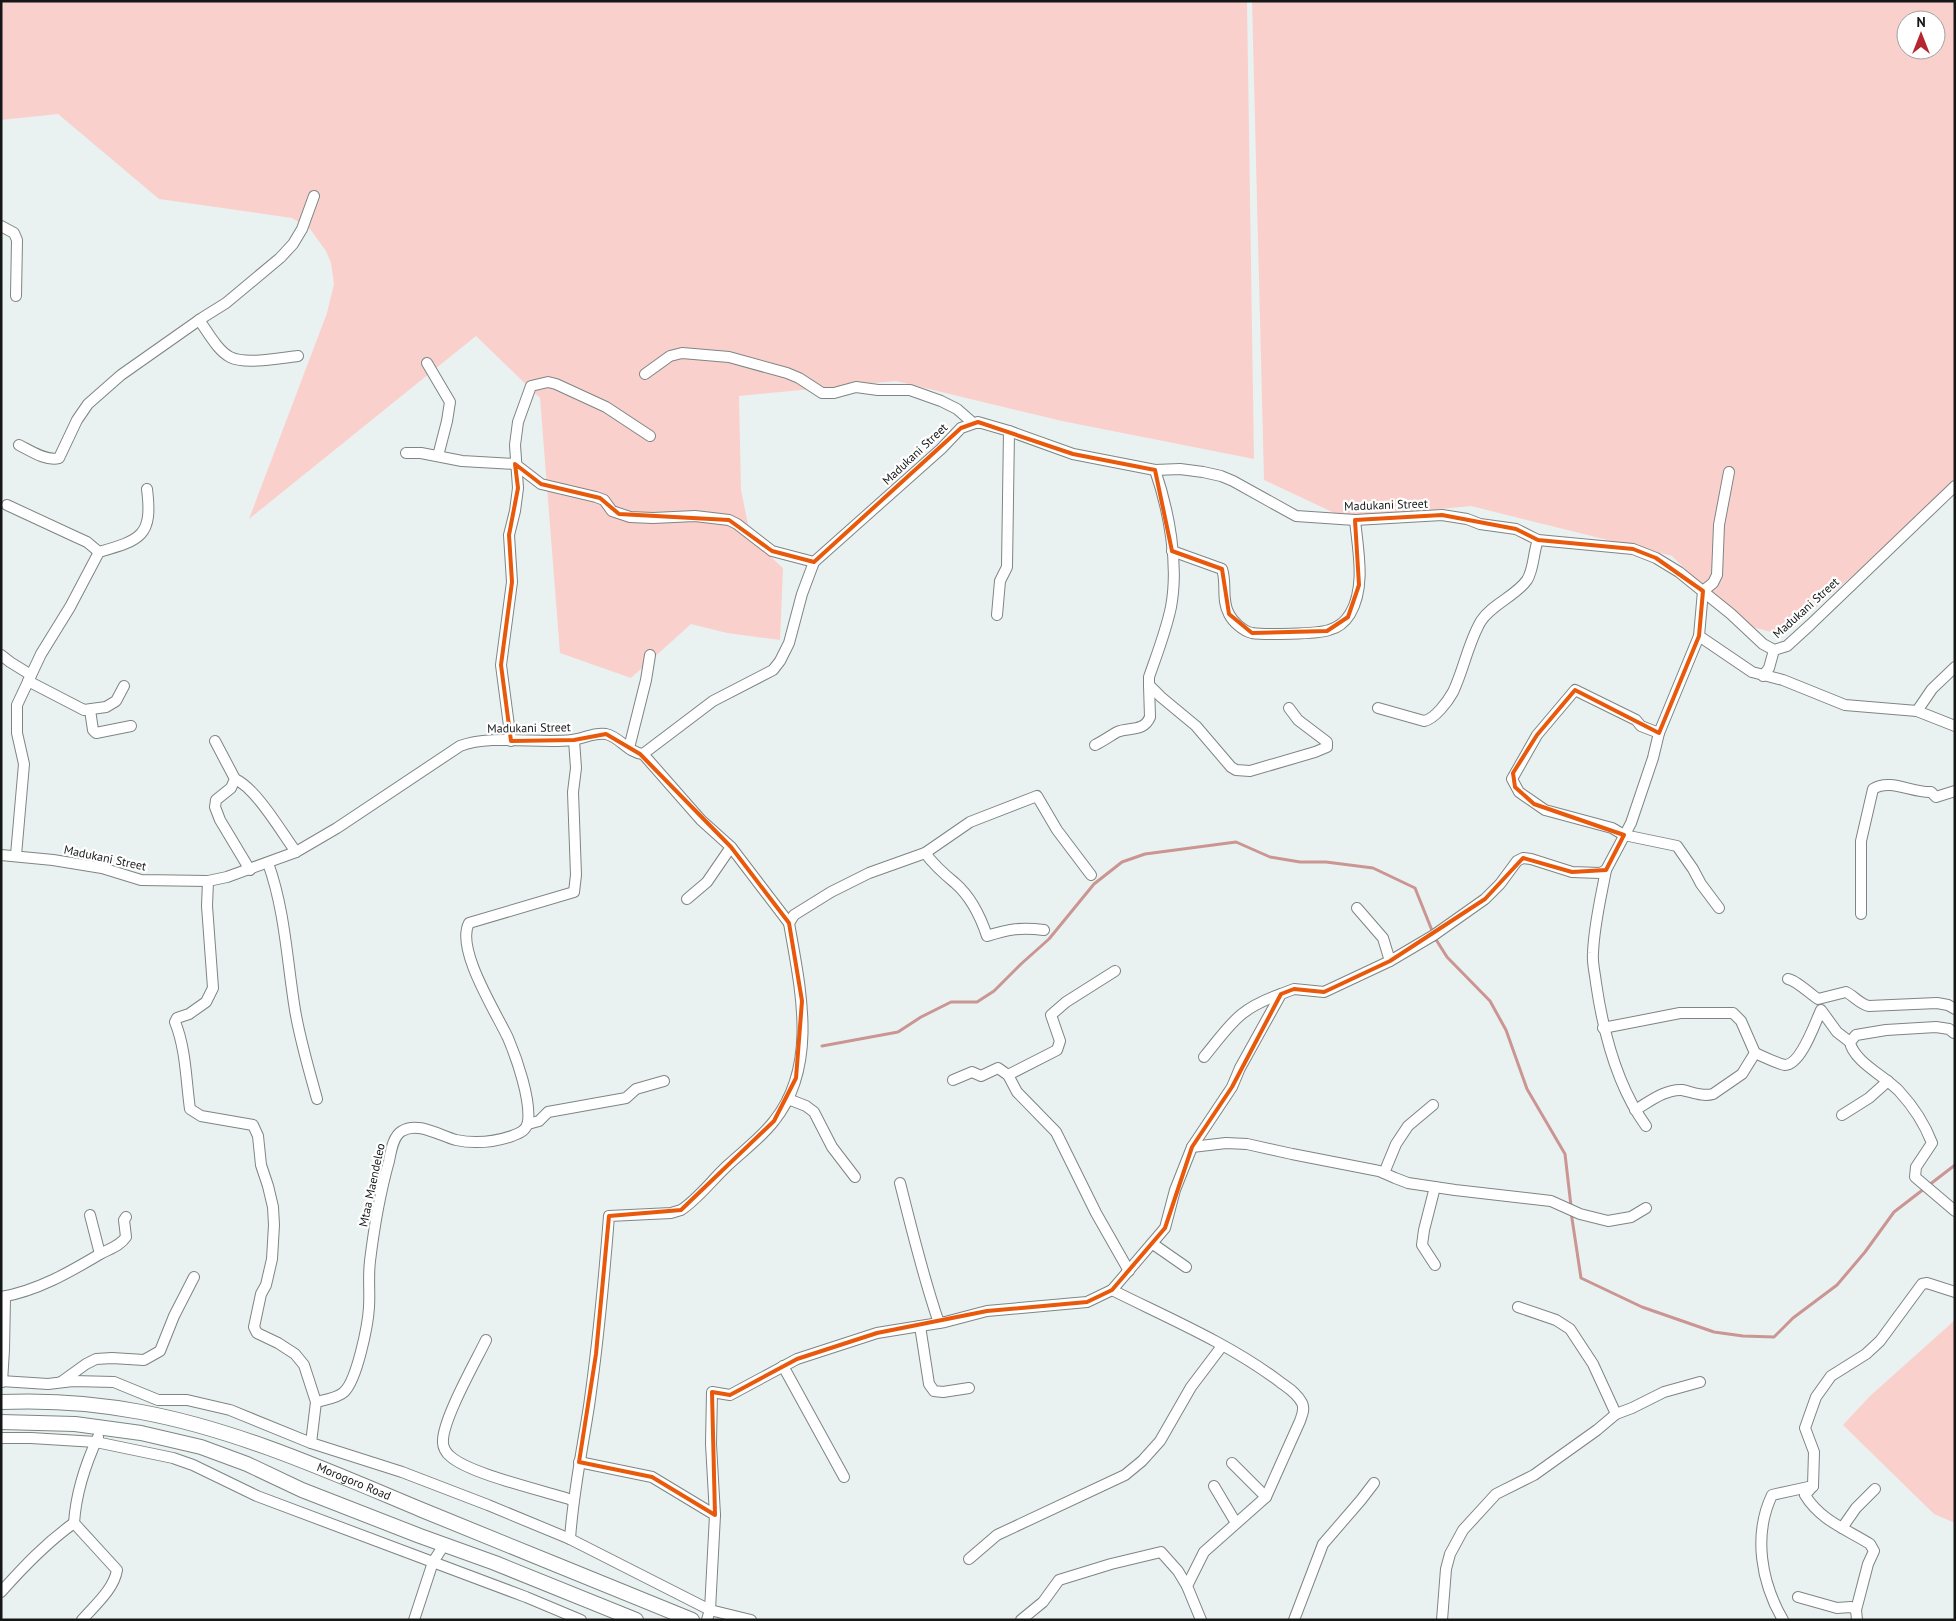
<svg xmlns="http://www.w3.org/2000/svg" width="1956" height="1621" font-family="'PT Sans',sans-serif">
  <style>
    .green { fill: #fad0cd; fill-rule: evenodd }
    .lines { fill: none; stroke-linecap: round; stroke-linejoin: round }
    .stream { stroke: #ca9592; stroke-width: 3 }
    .minor-casing { stroke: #7e8584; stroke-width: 12 }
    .highway-casing { stroke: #7e8584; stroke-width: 16 }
    .minor { stroke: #fff; stroke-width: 10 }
    .highway { stroke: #fff; stroke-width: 14 }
    .marked { fill: none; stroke: #e8590c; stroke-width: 4; stroke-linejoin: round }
    .labels { text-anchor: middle; stroke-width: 4.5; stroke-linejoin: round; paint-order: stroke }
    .street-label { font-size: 12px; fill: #151717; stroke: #fff }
  </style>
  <rect width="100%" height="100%" fill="#eaf2f1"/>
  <!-- green -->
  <g class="green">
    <path d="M1,1H1247L1254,459L1062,421L896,381L739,396L741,490L751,539L783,568L780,640L727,633L691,624L631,678L560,653L540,398L476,336L249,519L327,313L334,284L331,263L326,251L310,229L292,218L159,199L58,114L1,120Z"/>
    <path d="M1252,1H1955V489L1783,635L1740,624L1672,556L1471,506L1345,518L1264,480ZM1906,20H1936V50H1906Z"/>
    <path d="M1955,1320V1523L1934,1514L1843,1425L1870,1396Z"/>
  </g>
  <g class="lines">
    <!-- stream -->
    <g class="stream">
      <path d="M822,1046L898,1032L921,1017L951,1002H977L994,991L1021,964L1049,939L1094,884L1122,862L1145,854L1236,842L1270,857L1300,862H1326L1373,868L1415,888L1435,938L1447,957L1490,1001L1506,1030L1527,1089L1565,1154L1571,1206"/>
      <path d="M1571,1212L1581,1278L1642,1307L1714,1332L1743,1336L1774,1337L1793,1318L1837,1285L1865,1252L1894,1212L1955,1165"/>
    </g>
    <!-- minor casing -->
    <g class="minor-casing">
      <g id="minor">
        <path d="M1,226L14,233L17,240L16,296"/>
        <path d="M199,320C208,332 217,350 230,357C245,365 281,358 298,356"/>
        <path d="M427,363L450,402L447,421L438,456"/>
        <path d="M645,374L670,356L682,353L729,357L787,373L799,378L822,393H834L856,387L878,390H910L941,401L957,409L973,423"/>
        <path d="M19,445C29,450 47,462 59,458L77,420L88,404L121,375L202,318L226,303L280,258L293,244L302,229L314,196"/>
        <path d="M406,453H421L462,461L515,464L541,484L596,497L604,500L612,511L630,517L653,518L695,516L729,520L737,524L772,551L814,562"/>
        <path d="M1155,470C1169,511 1179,564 1171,607C1166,631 1157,654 1149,677V685L1161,697L1196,726L1231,767L1236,770L1250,771L1315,752L1327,747V742L1298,720L1289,708"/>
        <path d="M7,505L76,537L87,542L99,552"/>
        <path d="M1172,551L1222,569C1227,583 1221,600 1229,614C1233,622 1243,631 1252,633C1263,635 1319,634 1329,630C1337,628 1345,622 1350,614C1366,587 1358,551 1355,520"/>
        <path d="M997,615L1000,581L1007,567L1009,431"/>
        <path d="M1699,636L1752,672L1783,680L1845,705L1917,711L1955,726"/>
        <path d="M1,655L10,662L31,675"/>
        <path d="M1763,676L1769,668L1774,650"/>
        <path d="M28,681L84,710L106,707L116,701L124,686"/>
        <path d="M1378,708L1424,721C1435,719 1448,701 1453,692C1464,669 1468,643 1481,621C1492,604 1516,596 1527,580C1534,569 1533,553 1538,540"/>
        <path d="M90,710L93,730L96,733L131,726"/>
        <path d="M1917,711L1932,689L1955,667"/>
        <path d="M1659,733L1641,726L1636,720L1575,690L1537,735L1512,779L1519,792L1545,810L1612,828L1624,835L1677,846L1693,869L1701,884L1719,908"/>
        <path d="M215,741L235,779L231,788L216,800L215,807L220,820L250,870"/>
        <path d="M511,741L501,665L512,582L509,535L515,511L518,488L515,445L518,422L531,386L548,382L556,384L606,407L650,436"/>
        <path d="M1095,745C1103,741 1110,736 1117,732C1129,727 1144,732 1150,717L1149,685"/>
        <path d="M629,748L646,680L650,655"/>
        <path d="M643,754L701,820L731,847L789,923"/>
        <path d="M235,779C256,788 282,833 296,852"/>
        <path d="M925,853C934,865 944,874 955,883C970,896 981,918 987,936C1009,929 1021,927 1044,930"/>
        <path d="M1,855L53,860L102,868L141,880L208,881L227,877L296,852L337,828L460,746C491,734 538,744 572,740C584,739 593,732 606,734C620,737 628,753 643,754L713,701L773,670L780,661L789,643L802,594L814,562L941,449L961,428L978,422L1009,431L1073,454L1155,470L1180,469L1203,472L1221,476L1233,481L1296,516L1355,520L1442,515L1467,519L1480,524L1516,529L1538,540L1633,549L1656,558L1679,572L1731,614L1763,644L1774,650L1787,646L1810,625L1955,486"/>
        <path d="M16,855L24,764L17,733V705L41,654L70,607L99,552C141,540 153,536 147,489"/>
        <path d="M268,863C285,910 287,961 295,1010C300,1040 309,1070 317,1099"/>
        <path d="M1606,870C1601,897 1594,925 1593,953C1592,963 1595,973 1596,983C1603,1031 1617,1086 1646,1126"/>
        <path d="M208,881L207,906L213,988L206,1002L189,1014L177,1018L175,1022C186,1049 186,1081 190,1109L201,1116L253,1125L258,1136L261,1165L268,1186L273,1207L274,1225L272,1259L266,1285L261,1294L254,1327L257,1333L278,1343L295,1354L304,1365L316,1402"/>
        <path d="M687,899L707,882L731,847"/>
        <path d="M1357,908L1383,938L1390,961"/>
        <path d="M1861,914V841L1873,789C1890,778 1912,793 1931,792L1936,797L1955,791"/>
        <path d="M1788,979C1796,980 1810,994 1818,999L1846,992C1854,996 1861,1005 1869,1006L1937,1003L1948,1005L1955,1009"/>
        <path d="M1603,1028L1680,1013H1733L1741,1021L1755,1053L1742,1074L1713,1094C1703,1097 1692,1092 1682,1090C1665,1089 1649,1102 1635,1110"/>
        <path d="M1954,1033L1949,1029L1936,1027L1886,1030L1856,1035L1850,1042C1853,1061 1886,1077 1899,1091C1912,1105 1925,1125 1932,1143L1916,1167L1915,1177L1955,1211"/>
        <path d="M1755,1053C1762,1056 1778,1064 1785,1065C1801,1065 1815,1023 1821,1010L1837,1032L1850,1042"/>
        <path d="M1204,1057C1232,1023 1238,1009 1281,994"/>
        <path d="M1008,1075L1057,1050L1060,1041L1051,1015L1066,1002L1115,971"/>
        <path d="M953,1080L972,1072L981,1076L998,1068L1008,1075L1017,1092L1056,1132L1096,1213L1129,1271"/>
        <path d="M788,1099L806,1106L814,1112L832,1147L855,1177"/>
        <path d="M1842,1115L1869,1098L1888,1081"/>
        <path d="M528,1124L539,1121L548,1112L626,1098L636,1089L664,1081"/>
        <path d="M1192,1147L1226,1143L1247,1144L1292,1154L1379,1171L1395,1178L1408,1183L1455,1190L1551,1201L1580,1214L1608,1221L1631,1217L1646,1208"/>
        <path d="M1384,1173L1396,1144L1408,1126L1433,1105"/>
        <path d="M900,1183C912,1230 923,1277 939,1323"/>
        <path d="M90,1215L100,1254"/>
        <path d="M1153,1244L1186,1267"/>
        <path d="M1435,1265L1422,1245L1424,1230L1435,1187"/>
        <path d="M1112,1290C1168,1318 1230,1344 1280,1382C1288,1388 1297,1393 1302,1403C1305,1409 1302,1415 1300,1421L1266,1497"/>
        <path d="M1,1297C37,1291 70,1272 100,1254C109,1249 120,1246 126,1237L124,1220L126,1217"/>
        <path d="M1518,1307L1556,1320L1570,1329L1593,1364L1616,1414L1632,1408L1664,1392L1700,1382"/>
        <path d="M920,1326L929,1384L934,1391L943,1392L969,1388"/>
        <path d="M486,1340C476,1361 441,1422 443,1443C443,1447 446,1453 450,1456C469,1474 545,1491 572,1500"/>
        <path d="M783,1366L844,1477"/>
        <path d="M1,1381L48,1384L73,1381L114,1382L158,1400H187L230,1410L311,1443L402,1472L488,1505L570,1539L710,1610L751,1620"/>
        <path d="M2,1382L4,1350L5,1297"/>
        <path d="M61,1382L86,1364L96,1359L112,1358L144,1360L160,1351L174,1316L194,1277"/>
        <path d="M1,1438H31L96,1442L173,1458L193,1465L257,1496L526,1597L581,1620"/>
        <path d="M311,1443L316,1402C324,1400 338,1398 344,1392C357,1380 368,1325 369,1307C370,1292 368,1276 370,1261C374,1228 380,1193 389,1161C391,1151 393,1136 402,1131C418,1121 440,1136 456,1140C475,1144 494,1142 512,1136C520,1133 526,1131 528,1122C531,1100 517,1059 508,1038C497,1014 455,949 469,923L574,892L576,875L573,792L576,768L574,740"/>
        <path d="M579,1462L652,1477L715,1515"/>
        <path d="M1214,1486L1236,1523"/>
        <path d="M1813,1486L1805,1495C1820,1520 1846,1529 1870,1544L1874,1551L1868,1564L1856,1610"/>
        <path d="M1842,1528L1856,1508L1875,1489"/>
        <path d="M570,1539C573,1494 582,1451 589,1406C598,1343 604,1280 609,1216L671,1213L681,1210C698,1199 712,1180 727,1166C743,1151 761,1138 774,1121C819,1065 800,987 789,923L794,915L831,892L869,873L925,853L970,822L1037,796L1057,830L1091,875"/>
        <path d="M969,1559L997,1535L1125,1475L1142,1461L1160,1441L1191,1387L1222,1346"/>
        <path d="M1,1592C24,1566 46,1543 74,1523"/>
        <path d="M1798,1597L1837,1608L1851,1607L1856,1610L1857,1620"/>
        <path d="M82,1620C95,1605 114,1589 117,1570L74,1523C76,1493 85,1465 98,1437"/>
        <path d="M414,1620L433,1562L444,1545"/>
        <path d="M707,1620L710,1610L715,1515L711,1444L712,1392L730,1395L797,1359L877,1333L945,1322L987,1311L1087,1302L1112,1290L1165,1228L1175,1190L1192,1147L1232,1087L1240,1068L1281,994L1294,989L1324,992L1390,961L1434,935L1485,899L1500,884L1517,861L1523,858L1531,859L1572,872L1600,873L1606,870L1631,823L1653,758L1659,733L1699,636L1703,591L1713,583L1717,575L1719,525L1729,472"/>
        <path d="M1021,1620L1043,1602L1059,1580L1111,1564L1161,1552L1178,1571L1187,1586"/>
        <path d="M1201,1620L1187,1586L1204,1552L1266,1497L1232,1463"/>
        <path d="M1294,1620L1323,1544L1361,1500L1374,1483"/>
        <path d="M1442,1620L1446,1569L1450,1554L1463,1530L1496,1494L1534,1475L1597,1430L1616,1414"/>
        <path d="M1783,1620C1761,1582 1753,1535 1772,1495L1813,1486L1814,1452L1805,1428L1816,1397L1831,1376L1866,1354L1880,1341L1922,1284L1927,1283L1955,1292"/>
      </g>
    </g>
    <!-- highway casing -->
    <g class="highway-casing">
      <g id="highway">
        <path id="s1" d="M1,1402C48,1400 94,1403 141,1412C238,1430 331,1472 422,1510C512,1547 602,1583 692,1620"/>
        <path d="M1,1422L75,1424L141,1433L201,1447L247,1464L302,1490L420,1536L495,1563L636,1620"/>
      </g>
    </g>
    <!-- minor -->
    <use href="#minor" class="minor"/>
    <!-- highway -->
    <use href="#highway" class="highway"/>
  </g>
  <!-- marked area -->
  <path class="marked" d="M978,422L1073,454L1155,470L1172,551L1222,569L1229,614L1252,633L1327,631L1348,617L1359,585L1355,520L1442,515L1516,529L1538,540L1633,549L1656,558L1703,591L1699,636L1659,733L1575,690L1537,735L1513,773L1515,787L1534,804L1624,835L1606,870L1572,872L1523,858L1485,899L1390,961L1324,992L1294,989L1281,994L1232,1087L1192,1147L1165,1228L1112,1290L1087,1302L987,1311L877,1333L797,1359L730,1395L712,1392L715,1515L652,1477L579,1462L596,1354L609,1216L681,1210L774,1121L796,1078L802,1001L789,923L731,847L640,754L606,734L574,740L511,741L501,665L512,582L509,535L518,488L515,464L541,484L600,498L619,514L729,520L772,551L814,562L961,428Z"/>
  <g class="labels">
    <!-- street labels -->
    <g class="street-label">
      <text transform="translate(915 454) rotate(-43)" y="4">Madukani Street</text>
      <text transform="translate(1386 505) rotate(-2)" y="4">Madukani Street</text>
      <text transform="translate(1806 608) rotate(-42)" y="4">Madukani Street</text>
      <text transform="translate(529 728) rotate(-1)" y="4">Madukani Street</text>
      <text transform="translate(105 858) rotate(12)" y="4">Madukani Street</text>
      <text transform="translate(372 1185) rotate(-78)" y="4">Mtaa Maendeleo</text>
      <text dy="4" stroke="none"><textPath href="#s1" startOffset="365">Morogoro Road</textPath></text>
    </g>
  </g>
  <!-- border -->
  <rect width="1956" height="1621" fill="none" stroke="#151717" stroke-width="5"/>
  <!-- north arrow -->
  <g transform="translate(1921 35)"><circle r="24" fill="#ffffff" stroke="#a1a2a2"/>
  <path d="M0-4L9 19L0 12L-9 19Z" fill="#b6262f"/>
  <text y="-8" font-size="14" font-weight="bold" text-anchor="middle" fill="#151717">N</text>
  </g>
</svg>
